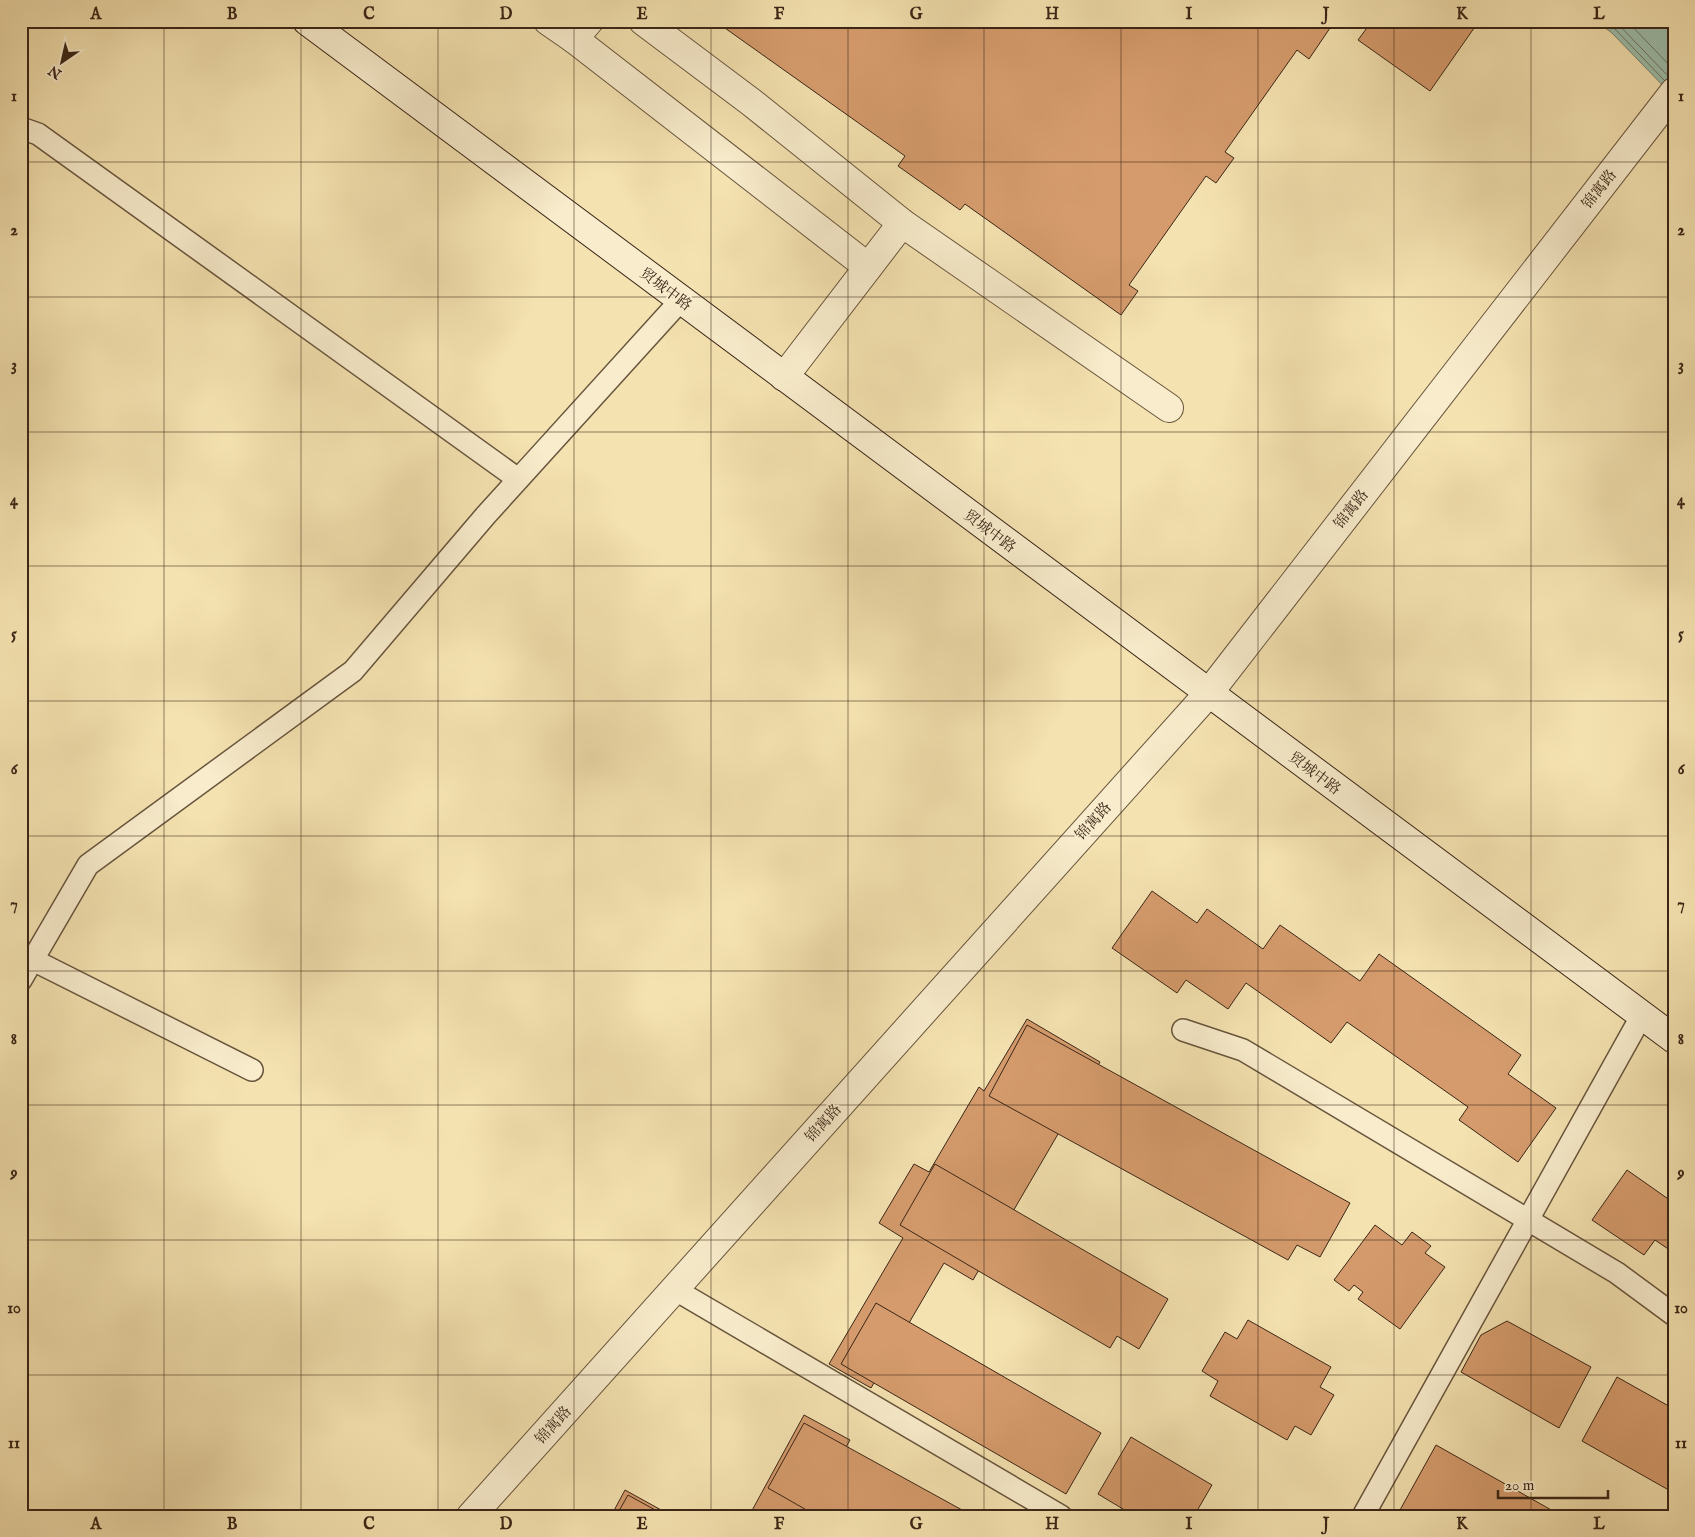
<svg xmlns="http://www.w3.org/2000/svg" width="1695" height="1537" font-family="'IM FELL English','Noto Serif SC',serif">
  <style>
    .water { fill: #9cbeab; stroke: #758170 }
    .lines { fill: none; stroke-linecap: round; stroke-linejoin: round }
    .shore { stroke: #6b7261; stroke-width: 1 }
    .building { fill: #d59b6c; stroke: #3a2617 }
    .service-casing { stroke: #68553d; stroke-width: 24 }
    .minor-casing { stroke: #68553d; stroke-width: 30 }
    .tertiary-casing { stroke: #68553d; stroke-width: 30 }
    .secondary-casing { stroke: #3a2617; stroke-width: 30 }
    .service { stroke: #f8eccc; stroke-width: 21 }
    .minor { stroke: #f8eccc; stroke-width: 28 }
    .tertiary { stroke: #f8eccc; stroke-width: 28 }
    .secondary { stroke: #f8eccc; stroke-width: 28 }
    .grid { fill: none; stroke: #3a2617; stroke-width: 1; stroke-opacity: 0.55 }
    .labels { text-anchor: middle; stroke-width: 4; stroke-linejoin: round; paint-order: stroke }
    .street-label { font-size: 15px; fill: #3a2617; stroke: #f8eccc }
    .neatline { fill: none; stroke: #3a2617; stroke-width: 2 }
    .grid-label { font-size: 16px; text-anchor: middle; font-weight: bold; fill: #3a2617 }
  </style>
  <rect width="100%" height="100%" fill="#f4e2b0"/>
  <filter id="stains"><feTurbulence type="fractalNoise" baseFrequency=".004" numOctaves="4"/><feColorMatrix values="0 0 0 0 .2 0 0 0 0 .09 0 0 0 0 .02 0 0 0 .5 -.17"/></filter>
  <radialGradient id="worn" r=".72"><stop offset=".6" stop-color="#630" stop-opacity="0"/><stop offset="1" stop-color="#630" stop-opacity=".3"/></radialGradient>
  <!-- water -->
  <path class="water" d="M1596,21H1674V97L1612,33Z"/>
  <g class="lines">
    <!-- shore -->
    <g class="shore">
      <path d="M1604,21L1616,30L1665,81"/>
      <path d="M1615,21L1670,78"/>
      <path d="M1627,21L1674,70"/>
    </g>
  </g>
  <!-- building -->
  <g class="building">
    <path d="M715,21H1321L1330,28L1309,59L1297,50L1225,152L1234,158L1216,183L1206,176L1129,285L1138,291L1121,315L965,204L960,210L898,166L905,156Z"/>
    <path d="M1372,21H1479L1430,91L1358,40Z"/>
    <path d="M1152,891L1197,923L1207,909L1263,949L1280,925L1360,981L1379,954L1521,1055L1508,1074L1556,1108L1518,1162L1459,1120L1468,1107L1347,1022L1331,1043L1246,983L1228,1009L1186,980L1177,993L1112,948Z"/>
    <path d="M1027,1019L1100,1062L973,1280L944,1263L871,1388L829,1364L903,1238L879,1223L914,1164L929,1172L979,1087L984,1091Z"/>
    <path d="M1027,1025L1350,1203L1320,1257L1297,1245L1288,1260L989,1096Z"/>
    <path d="M935,1164L1168,1299L1139,1349L1117,1336L1110,1348L900,1225Z"/>
    <path d="M1627,1170L1674,1203V1253L1655,1240L1644,1255L1592,1220Z"/>
    <path d="M1375,1225L1402,1245L1412,1232L1431,1246L1425,1253L1445,1267L1400,1329L1358,1299L1363,1292L1354,1285L1349,1291L1334,1280Z"/>
    <path d="M876,1303L1101,1433L1066,1494L841,1364Z"/>
    <path d="M1248,1320L1331,1367L1320,1387L1334,1395L1311,1435L1295,1426L1287,1440L1210,1396L1218,1381L1202,1371L1225,1332L1237,1339Z"/>
    <path d="M1507,1321L1591,1367L1559,1428L1461,1372L1481,1335Z"/>
    <path d="M1617,1377L1674,1409V1493L1582,1441Z"/>
    <path d="M804,1415L850,1440L807,1516H749Z"/>
    <path d="M804,1423L973,1516H817L768,1488Z"/>
    <path d="M1131,1437L1212,1485L1194,1516H1126L1128,1512L1098,1494Z"/>
    <path d="M1436,1445L1562,1516H1410L1400,1510Z"/>
    <path d="M625,1490L672,1516H611Z"/>
    <path d="M628,1495L666,1516H616Z"/>
  </g>
  <g class="lines">
    <!-- service casing -->
    <g class="service-casing">
      <g id="service">
        <path d="M21,128L38,134L518,479"/>
        <path d="M21,953L33,960L252,1070"/>
        <path d="M21,980L88,865L353,671L486,515L681,300"/>
        <path d="M1183,1030L1243,1050L1617,1273L1674,1315"/>
        <path d="M674,1289L1061,1516"/>
        <path d="M1363,1516L1642,1015"/>
      </g>
    </g>
    <!-- minor casing -->
    <g class="minor-casing">
      <g id="minor">
        <path d="M548,21L574,39L868,267"/>
        <path d="M643,21L751,102L902,223L1169,408"/>
        <path d="M574,39L589,21"/>
        <path d="M784,377L902,223"/>
      </g>
    </g>
    <!-- tertiary casing -->
    <g class="tertiary-casing">
      <path id="tertiary" d="M471,1516L1208,694L1674,92"/>
    </g>
    <!-- secondary casing -->
    <g class="secondary-casing">
      <path id="secondary" d="M307,21L1674,1039"/>
    </g>
    <!-- service -->
    <use href="#service" class="service"/>
    <!-- minor -->
    <use href="#minor" class="minor"/>
    <!-- tertiary -->
    <use href="#tertiary" class="tertiary"/>
    <!-- secondary -->
    <use href="#secondary" class="secondary"/>
  </g>
  <!-- grid -->
  <path class="grid" d="M164,21V1516M301,21V1516M438,21V1516M574,21V1516M711,21V1516M848,21V1516M984,21V1516M1121,21V1516M1258,21V1516M1394,21V1516M1531,21V1516M21,162H1674M21,297H1674M21,432H1674M21,566H1674M21,701H1674M21,836H1674M21,971H1674M21,1105H1674M21,1240H1674M21,1375H1674"/>
  <g class="labels">
    <!-- street labels -->
    <g class="street-label">
      <text transform="translate(1599 189) rotate(-52)" y="5">锦寓路</text>
      <text transform="translate(666 289) rotate(37)" y="5">贸城中路</text>
      <text transform="translate(1351 509) rotate(-52)" y="5">锦寓路</text>
      <text transform="translate(990 531) rotate(37)" y="5">贸城中路</text>
      <text transform="translate(1315 773) rotate(37)" y="5">贸城中路</text>
      <text transform="translate(1093 821) rotate(-48)" y="5">锦寓路</text>
      <text transform="translate(823 1123) rotate(-48)" y="5">锦寓路</text>
      <text transform="translate(553 1425) rotate(-48)" y="5">锦寓路</text>
    </g>
  </g>
  <!-- margin -->
  <rect width="1695" height="1537" fill="none" stroke="#f4e2b0" stroke-width="55"/>
  <!-- north arrow -->
  <g transform="translate(62 62) rotate(214)" stroke="#f8eccc" stroke-width="4" paint-order="stroke">
  <path d="M0-4L9 19L0 12L-9 19Z" fill="#3a2617"/>
  <text y="-8" font-size="14" font-weight="bold" text-anchor="middle" fill="#3a2617">N</text>
  </g>
  <!-- scale -->
  <path d="M1498 1490v8h110v-8" fill="none" stroke="#3a2617" stroke-width="2.5"/>
  <text x="1505" y="1490" font-size="15" fill="#3a2617" stroke="#f8eccc" stroke-width="4" paint-order="stroke">20 m</text>
  <rect x="28" y="28" width="1640" height="1482" class="neatline"/>
  <g class="grid-label">
    <text x="96" y="19">A</text>
    <text x="232" y="19">B</text>
    <text x="369" y="19">C</text>
    <text x="506" y="19">D</text>
    <text x="642" y="19">E</text>
    <text x="779" y="19">F</text>
    <text x="916" y="19">G</text>
    <text x="1052" y="19">H</text>
    <text x="1189" y="19">I</text>
    <text x="1326" y="19">J</text>
    <text x="1462" y="19">K</text>
    <text x="1599" y="19">L</text>
    <text x="14" y="101">1</text>
    <text x="1681" y="101">1</text>
    <text x="14" y="235">2</text>
    <text x="1681" y="235">2</text>
    <text x="14" y="370">3</text>
    <text x="1681" y="370">3</text>
    <text x="14" y="505">4</text>
    <text x="1681" y="505">4</text>
    <text x="14" y="639">5</text>
    <text x="1681" y="639">5</text>
    <text x="14" y="774">6</text>
    <text x="1681" y="774">6</text>
    <text x="14" y="909">7</text>
    <text x="1681" y="909">7</text>
    <text x="14" y="1044">8</text>
    <text x="1681" y="1044">8</text>
    <text x="14" y="1178">9</text>
    <text x="1681" y="1178">9</text>
    <text x="14" y="1313">10</text>
    <text x="1681" y="1313">10</text>
    <text x="14" y="1448">11</text>
    <text x="1681" y="1448">11</text>
    <text x="96" y="1529">A</text>
    <text x="232" y="1529">B</text>
    <text x="369" y="1529">C</text>
    <text x="506" y="1529">D</text>
    <text x="642" y="1529">E</text>
    <text x="779" y="1529">F</text>
    <text x="916" y="1529">G</text>
    <text x="1052" y="1529">H</text>
    <text x="1189" y="1529">I</text>
    <text x="1326" y="1529">J</text>
    <text x="1462" y="1529">K</text>
    <text x="1599" y="1529">L</text>
  </g>
  <rect width="100%" height="100%" filter="url(#stains)"/>
  <rect width="100%" height="100%" fill="url(#worn)"/>
</svg>
